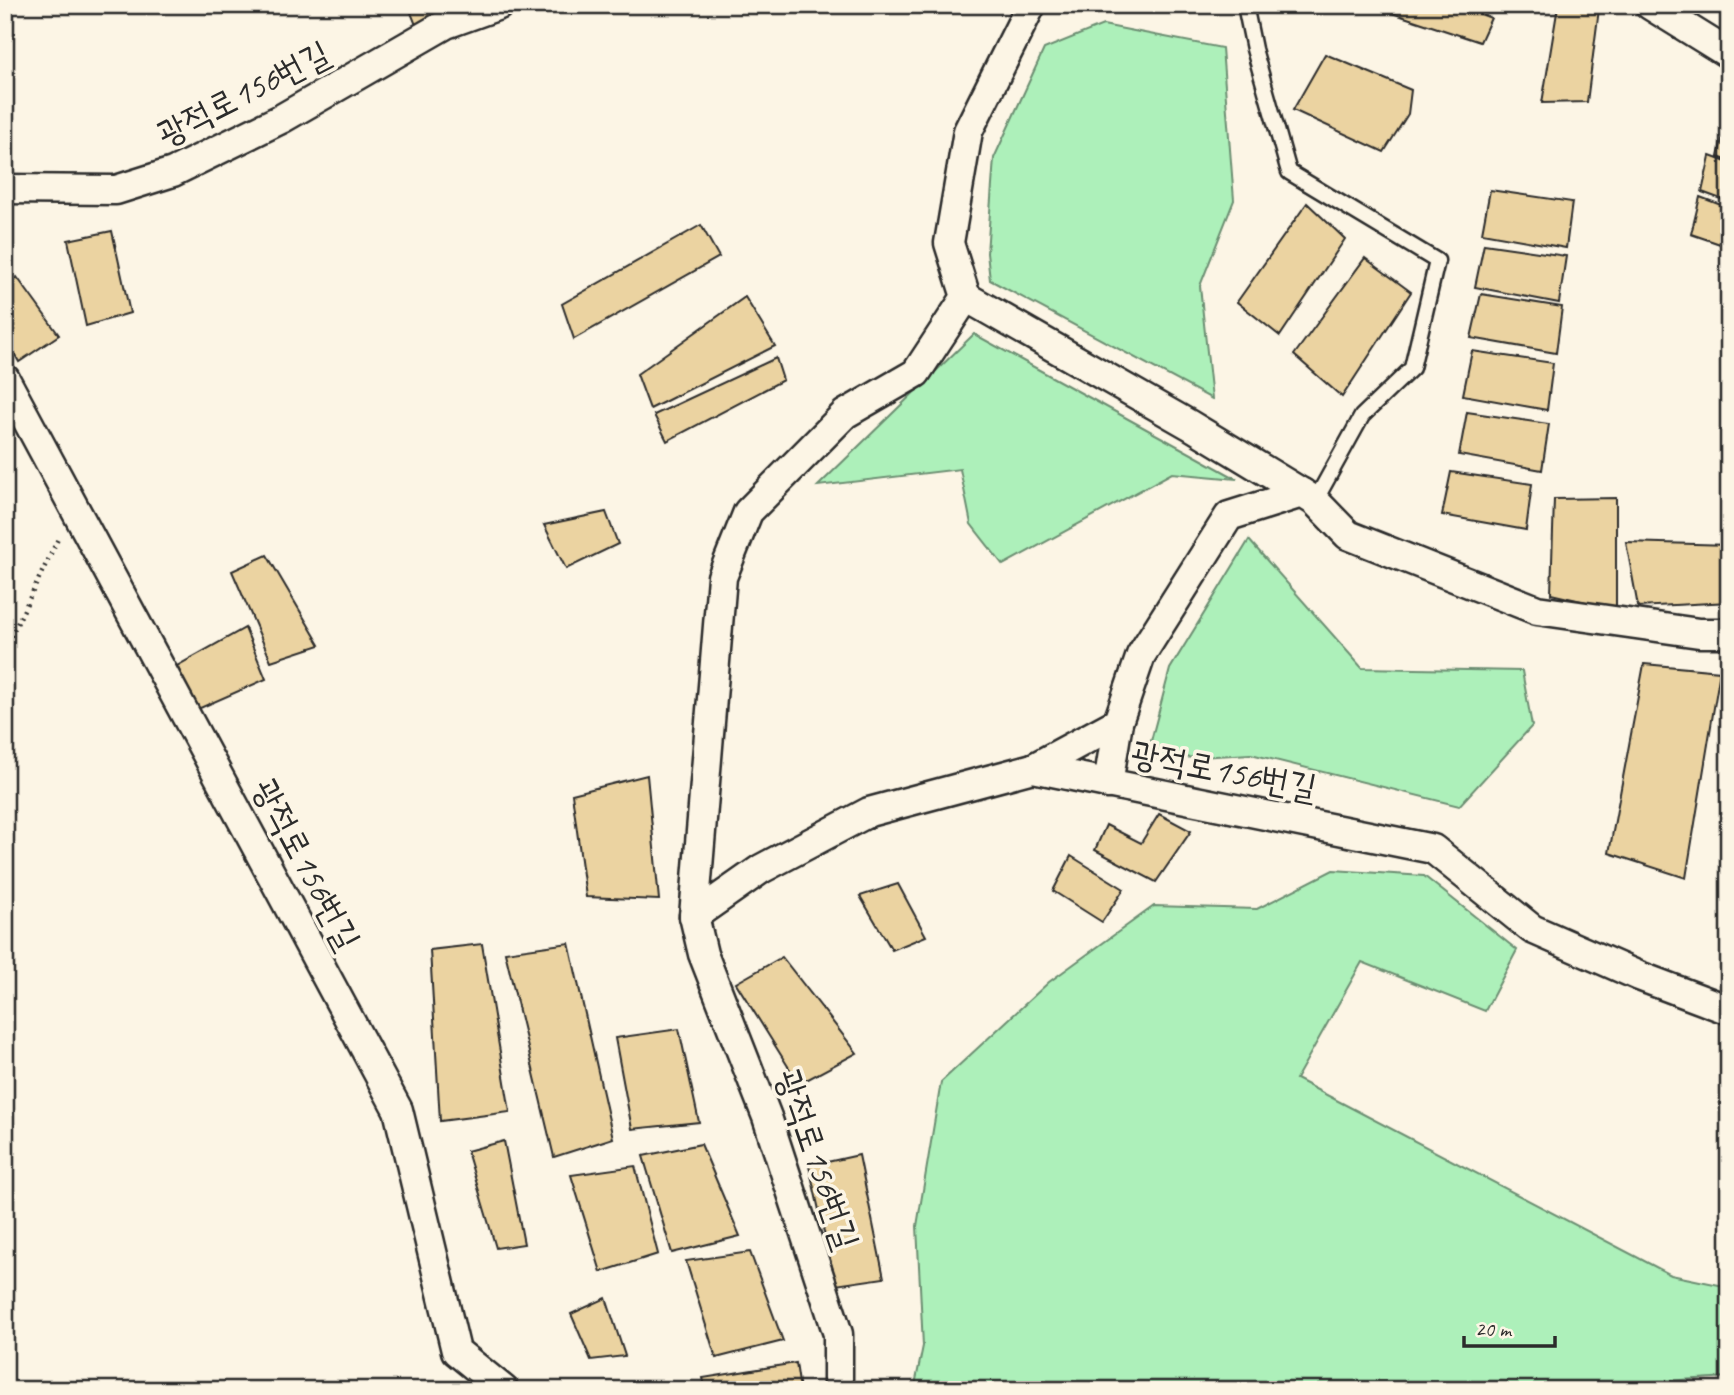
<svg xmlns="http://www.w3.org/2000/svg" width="1734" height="1395" font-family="Caveat,'Poor Story',sans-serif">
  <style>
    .green { fill: #adf0ba; stroke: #6c8e72; stroke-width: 2 }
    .building { fill: #ebd3a1; stroke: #2b2b2b; stroke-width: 2 }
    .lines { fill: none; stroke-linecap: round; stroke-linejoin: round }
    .service-casing { stroke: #2b2b2b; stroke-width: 19 }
    .minor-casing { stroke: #2b2b2b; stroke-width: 33 }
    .path { stroke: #2b2b2b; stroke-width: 4.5; stroke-dasharray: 2 5; stroke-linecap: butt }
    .service { stroke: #fcf5e5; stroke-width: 14 }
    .minor { stroke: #fcf5e5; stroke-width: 28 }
    .labels { text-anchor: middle; stroke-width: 7; stroke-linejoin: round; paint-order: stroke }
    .street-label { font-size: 35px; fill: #2b2b2b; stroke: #fcf5e5 }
  </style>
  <rect width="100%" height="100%" fill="#fcf5e5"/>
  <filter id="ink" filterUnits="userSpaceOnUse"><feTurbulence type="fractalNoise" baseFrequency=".0143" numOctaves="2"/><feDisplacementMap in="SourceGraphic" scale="14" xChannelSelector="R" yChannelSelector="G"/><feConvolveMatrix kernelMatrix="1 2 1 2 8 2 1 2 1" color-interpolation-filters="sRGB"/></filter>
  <g filter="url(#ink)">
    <!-- green -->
    <g class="green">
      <path d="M1103,25L1222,48L1234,200L1200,286L1212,399L990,280L987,253L994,158L1044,49Z"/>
      <path d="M974,334L1237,479L1172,473L1003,565L971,524L960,469L818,486Z"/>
      <path d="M1249,540L1362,668L1522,671L1532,726L1459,806L1251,754L1146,760L1170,669Z"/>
      <path d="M1333,870L1424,876L1517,950L1485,1011L1362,962L1296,1079L1671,1275L1729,1287V1377L1520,1390H914L923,1346L917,1226L941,1082L1049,982L1154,906L1257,909Z"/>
    </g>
    <!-- building -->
    <g class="building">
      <path d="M408,5H460L418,30Z"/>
      <path d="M1388,5H1457L1491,18L1480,42L1386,11Z"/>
      <path d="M1558,6L1599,9L1587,102L1542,103Z"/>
      <path d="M1325,54L1411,90L1408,114L1384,152L1293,110Z"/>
      <path d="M1726,121L1729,122V161L1718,157Z"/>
      <path d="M1710,156L1729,163V202L1702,192Z"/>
      <path d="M1490,190L1572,202L1566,248L1482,233Z"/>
      <path d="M1700,197L1729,208V247L1691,234Z"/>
      <path d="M1307,203L1345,239L1280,336L1237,302Z"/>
      <path d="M701,225L719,257L574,339L562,304Z"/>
      <path d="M112,231L130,313L86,326L68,240Z"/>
      <path d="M1484,244L1566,256L1559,303L1475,287Z"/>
      <path d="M1365,258L1411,292L1342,397L1294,355Z"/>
      <path d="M17,277L59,335L19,362L5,337V288Z"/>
      <path d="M1481,294L1562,307L1556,353L1471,338Z"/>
      <path d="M745,297L775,346L650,409L637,374Z"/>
      <path d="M1472,351L1553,363L1547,410L1463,395Z"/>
      <path d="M776,358L783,380L667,441L654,415Z"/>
      <path d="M1467,412L1549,424L1542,470L1459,455Z"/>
      <path d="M1451,472L1532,484L1526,530L1442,515Z"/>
      <path d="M1616,498V609L1551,594L1554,499Z"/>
      <path d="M606,512L618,544L566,569L544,525Z"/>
      <path d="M1626,542L1729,545V602L1638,607Z"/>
      <path d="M267,555L320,645L271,661L232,571Z"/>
      <path d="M245,628L266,679L198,709L177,666Z"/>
      <path d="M1644,664L1720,671L1686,878L1609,853Z"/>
      <path d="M647,775L659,900L586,897L572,794Z"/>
      <path d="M1159,814L1191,831L1156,882L1095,850L1106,825L1141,843Z"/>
      <path d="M1071,856L1124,889L1102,922L1053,891Z"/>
      <path d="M898,884L926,936L892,950L860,896Z"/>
      <path d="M569,943L613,1138L554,1157L505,952Z"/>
      <path d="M482,944L510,1112L440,1121L430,950Z"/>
      <path d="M782,957L857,1053L799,1084L736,983Z"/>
      <path d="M679,1029L699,1122L632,1129L615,1038Z"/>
      <path d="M504,1141L524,1244L496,1248L467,1151Z"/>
      <path d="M701,1144L740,1236L672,1253L643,1156Z"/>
      <path d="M859,1155L884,1278L836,1285L809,1166Z"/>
      <path d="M635,1166L658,1254L601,1272L571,1175Z"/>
      <path d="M750,1252L783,1341L716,1358L686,1261Z"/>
      <path d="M606,1298L625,1356L591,1360L571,1314Z"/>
      <path d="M796,1363L800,1390H706L703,1378Z"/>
    </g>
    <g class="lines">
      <!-- service casing -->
      <g class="service-casing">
        <path id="service" d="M1245,5L1254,49L1289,172L1437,261L1412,368L1362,416L1315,501"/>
      </g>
      <!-- minor casing -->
      <g class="minor-casing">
        <g id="minor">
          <path d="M1650,5L1729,54"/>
          <path d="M5,189L116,190L173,172L281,119L446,24L499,5"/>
          <path d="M966,297L1190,425L1302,493L1315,501L1348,535L1537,610L1699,633H1729"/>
          <path d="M5,379L398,1110L456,1351L504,1390"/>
          <path d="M1033,768L1118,722L1141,655L1229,516L1302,493"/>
          <path d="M1108,784L1118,722"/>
          <path d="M694,916L761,869L869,812L1033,768L1433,849L1532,929L1639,976L1729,1010"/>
          <path d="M838,1390V1334L767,1117L703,954L694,916L722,577L748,512L845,414L916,373L966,297L949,243L968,131L1031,5"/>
        </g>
      </g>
      <!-- path -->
      <path class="path" d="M5,649L58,539"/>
      <!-- service -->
      <use href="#service" class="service"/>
      <!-- minor -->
      <use href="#minor" class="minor"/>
    </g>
  </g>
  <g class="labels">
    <!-- street labels -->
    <g class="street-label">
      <text transform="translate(243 93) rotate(-27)" y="12">광적로156번길</text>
      <text transform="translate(1224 770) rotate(11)" y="12">광적로156번길</text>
      <text transform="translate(307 864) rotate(62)" y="12">광적로156번길</text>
      <text transform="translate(818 1159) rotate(71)" y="12">광적로156번길</text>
    </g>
  </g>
  <!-- margin -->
  <rect width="1734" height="1395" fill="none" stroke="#fcf5e5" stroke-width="28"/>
  <rect x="14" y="14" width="1706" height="1367" fill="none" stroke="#2b2b2b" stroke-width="2.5" filter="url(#ink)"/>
  <!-- scale -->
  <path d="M1464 1336v10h91v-10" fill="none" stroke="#2b2b2b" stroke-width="3.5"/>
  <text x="1475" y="1336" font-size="21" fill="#2b2b2b" stroke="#fcf5e5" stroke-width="5" paint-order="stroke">20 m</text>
</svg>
